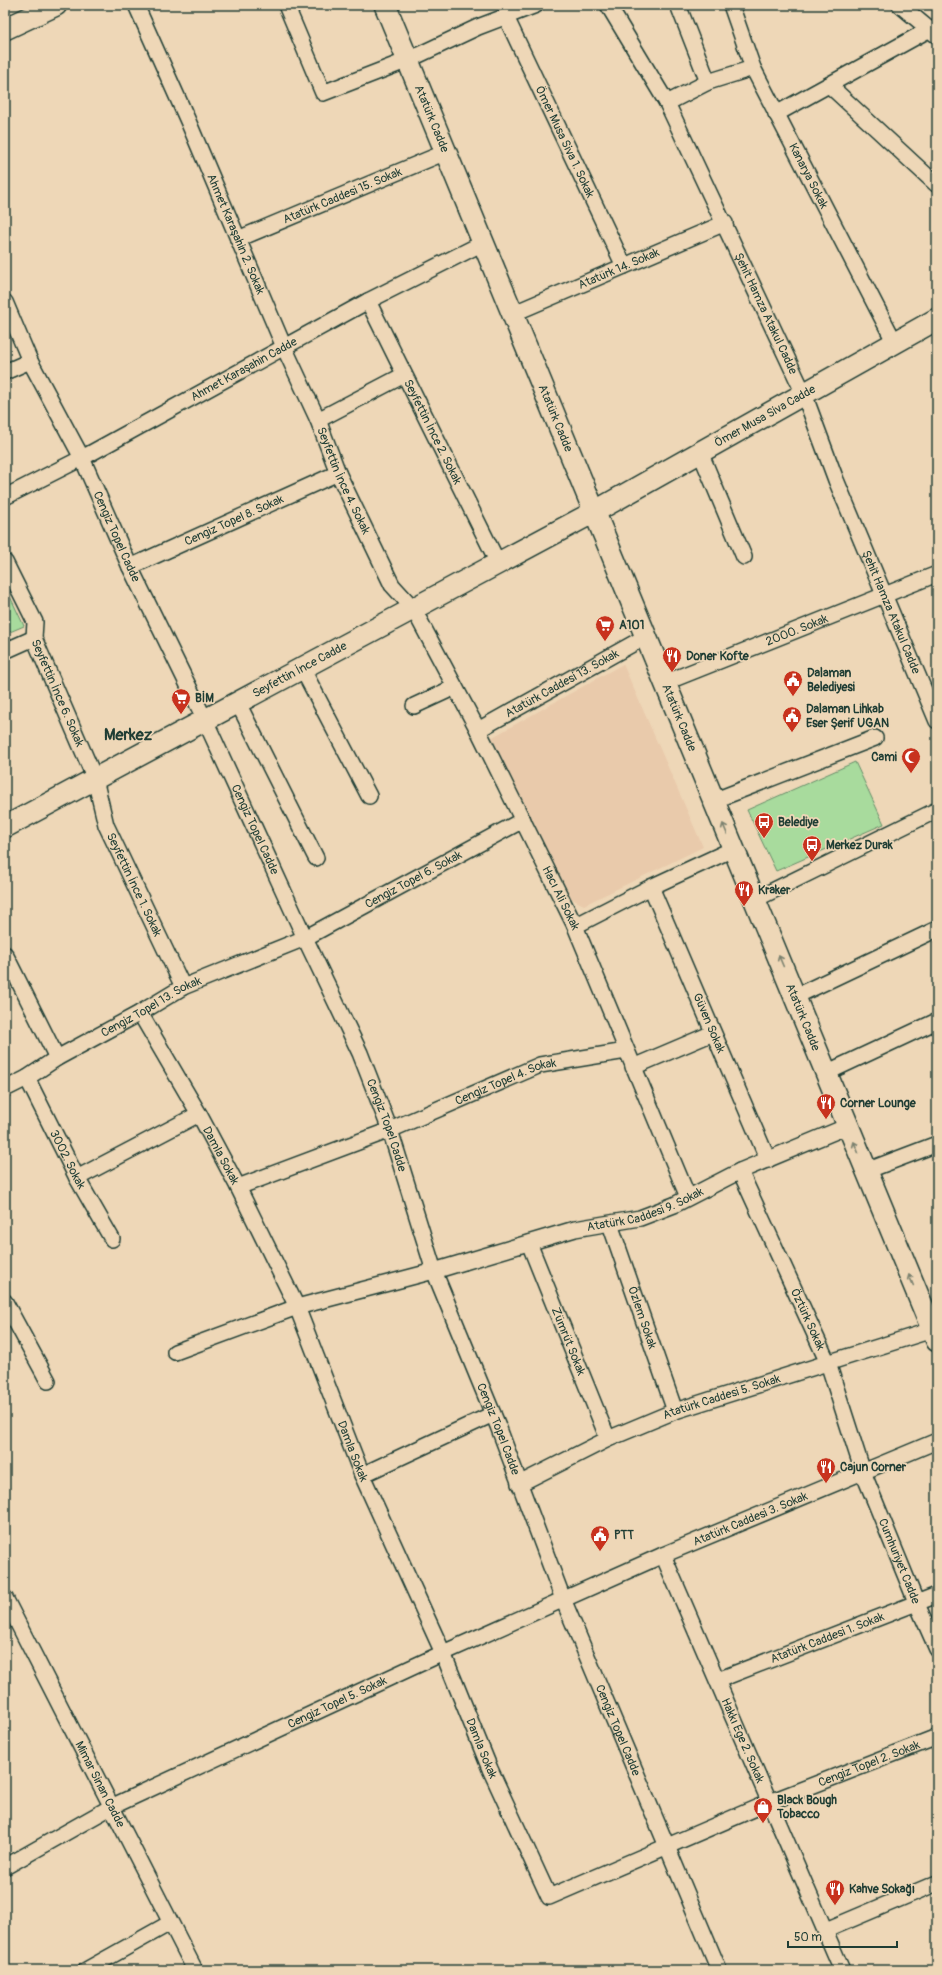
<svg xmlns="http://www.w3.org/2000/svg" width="942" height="1975" font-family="Pangolin,sans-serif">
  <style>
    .built { fill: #e9caab }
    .green { fill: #a8db9d; stroke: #648c68 }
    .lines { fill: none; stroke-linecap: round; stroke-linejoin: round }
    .street-casing { stroke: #1f3d34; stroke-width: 18 }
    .secondary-casing { stroke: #1f3d34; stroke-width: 24 }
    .street { stroke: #eed7b7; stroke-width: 15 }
    .secondary { stroke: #eed7b7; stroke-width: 21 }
    .oneway { stroke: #7c826f }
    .labels { text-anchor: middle; stroke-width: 3.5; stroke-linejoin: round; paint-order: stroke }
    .street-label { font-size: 12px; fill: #1f3d34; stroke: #eed7b7 }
    .poi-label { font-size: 12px; font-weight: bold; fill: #1f3d34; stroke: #eed7b7; text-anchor: start }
    .district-label { font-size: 16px; font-weight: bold; fill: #1f3d34; stroke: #eed7b7 }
  </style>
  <rect width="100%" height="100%" fill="#eed7b7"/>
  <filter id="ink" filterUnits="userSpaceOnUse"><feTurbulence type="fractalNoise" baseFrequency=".025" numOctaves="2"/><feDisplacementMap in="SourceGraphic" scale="8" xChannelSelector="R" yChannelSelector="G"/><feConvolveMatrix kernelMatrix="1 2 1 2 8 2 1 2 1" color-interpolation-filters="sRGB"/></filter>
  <g filter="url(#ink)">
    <!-- built -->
    <path class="built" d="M623,664L703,847L584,905L572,899L491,738Z"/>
    <!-- green -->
    <g class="green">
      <path d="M5,586L24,626L5,634Z"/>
      <path d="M855,762L884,824L776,871L747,810Z"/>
    </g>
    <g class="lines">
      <!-- street casing -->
      <g class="street-casing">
        <g id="street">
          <path id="s1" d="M136,5L188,121L284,347L318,420L338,473L392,585L413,608L478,730L575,926L688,1197"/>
          <path d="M286,5L323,93L408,60L478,27L536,5"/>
          <path id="s2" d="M608,5L667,103L804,394L836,480L937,721"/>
          <path d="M678,5L708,82"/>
          <path id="s3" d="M731,5L753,68L895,343"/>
          <path d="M900,5L936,35"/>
          <path id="s4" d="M506,17L624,266"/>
          <path d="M829,85L937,185"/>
          <path d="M667,103L708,82L753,68"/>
          <path d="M776,114L930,29"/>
          <path id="s5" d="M238,239L446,152"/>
          <path id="s6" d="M368,301L498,563"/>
          <path id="s7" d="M5,302L30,361L82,458L130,567L205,720L305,938L360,1053L390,1130L434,1271L498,1426L563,1599L719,1970"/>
          <path id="s8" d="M512,314L725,223"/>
          <path d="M5,372L30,361"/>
          <path d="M318,420L404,375"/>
          <path d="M700,452L744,557"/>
          <path id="s9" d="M5,497L82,458L368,301L483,243"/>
          <path id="s10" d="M5,562L35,622L34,638L95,779L106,825L183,987"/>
          <path id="s11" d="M130,567L338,473"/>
          <path d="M5,651L34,638"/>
          <path d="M302,668L369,796"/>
          <path id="s12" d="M664,683L937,574"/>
          <path d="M238,703L316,858"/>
          <path d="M414,706L455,687"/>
          <path id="s13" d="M478,730L645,637"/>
          <path d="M713,801L875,738"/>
          <path id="s14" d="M651,887L768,1160"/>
          <path d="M754,900L937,810"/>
          <path d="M575,926L651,887L733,849"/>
          <path d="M5,954L57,1058"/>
          <path d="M796,996L937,929"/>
          <path id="s15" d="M140,1013L199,1114L238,1187L297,1307L362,1475L443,1653L490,1769L549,1897L770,1802L937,1737"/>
          <path d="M633,1067L713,1033"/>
          <path d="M826,1073L937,1021"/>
          <path id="s16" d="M27,1078L77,1178L112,1239"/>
          <path id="s17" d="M5,1089L27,1078L57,1058L140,1013L183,987L305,938L523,820"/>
          <path id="s18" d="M740,1171L828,1363L863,1472L917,1604L937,1649"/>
          <path d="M866,1171L937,1144"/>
          <path d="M77,1178L199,1114"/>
          <path id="s19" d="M238,1187L390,1130L540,1065L626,1051"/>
          <path id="s20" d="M610,1224L675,1411"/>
          <path id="s21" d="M529,1243L608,1439"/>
          <path d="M5,1302L48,1381"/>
          <path id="s22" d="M175,1352L297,1307L434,1271L575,1229L640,1218L674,1205L740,1171L848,1126"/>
          <path d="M362,1475L493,1414"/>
          <path id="s23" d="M519,1484L608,1439L675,1411L932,1330"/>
          <path id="s24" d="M663,1555L842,1970"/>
          <path id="s25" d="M5,1598L195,1970"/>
          <path id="s26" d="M718,1680L937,1595"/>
          <path id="s27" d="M5,1867L111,1807L443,1653L663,1555L937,1441"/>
          <path d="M826,1930L937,1883"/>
          <path d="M86,1970L170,1923"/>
        </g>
      </g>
      <!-- secondary casing -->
      <g class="secondary-casing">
        <g id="secondary">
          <path id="s28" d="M385,5L937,1341"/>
          <path d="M5,29L56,5"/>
          <path id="s29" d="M5,827L594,512L937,319"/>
        </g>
      </g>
      <!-- street -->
      <use href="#street" class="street"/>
      <!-- secondary -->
      <use href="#secondary" class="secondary"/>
    </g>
    <!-- one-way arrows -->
    <defs><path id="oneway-shaft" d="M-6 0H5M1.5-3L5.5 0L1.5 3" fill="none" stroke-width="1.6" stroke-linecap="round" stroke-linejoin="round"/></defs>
    <g class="oneway">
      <use href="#oneway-shaft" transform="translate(725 829) rotate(-113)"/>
      <use href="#oneway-shaft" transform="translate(781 961) rotate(-113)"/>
      <use href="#oneway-shaft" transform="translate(856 1147) rotate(-113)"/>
      <use href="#oneway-shaft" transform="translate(911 1280) rotate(-113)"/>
    </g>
  </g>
  <!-- icons -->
  <defs>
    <g id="supermarket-pin" transform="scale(1)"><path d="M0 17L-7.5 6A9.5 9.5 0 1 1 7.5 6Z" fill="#c8321e" stroke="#eed7b7"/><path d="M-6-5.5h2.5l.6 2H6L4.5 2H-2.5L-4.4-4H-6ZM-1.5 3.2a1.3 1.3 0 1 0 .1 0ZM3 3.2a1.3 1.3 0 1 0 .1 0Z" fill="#fff"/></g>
    <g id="restaurant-pin" transform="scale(1)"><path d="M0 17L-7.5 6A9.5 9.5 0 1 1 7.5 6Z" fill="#c8321e" stroke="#eed7b7"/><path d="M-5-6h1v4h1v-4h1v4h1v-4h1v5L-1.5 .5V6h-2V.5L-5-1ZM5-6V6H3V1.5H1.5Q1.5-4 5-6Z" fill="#fff"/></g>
    <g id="civic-pin" transform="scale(1)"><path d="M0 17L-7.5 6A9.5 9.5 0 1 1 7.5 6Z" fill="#c8321e" stroke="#eed7b7"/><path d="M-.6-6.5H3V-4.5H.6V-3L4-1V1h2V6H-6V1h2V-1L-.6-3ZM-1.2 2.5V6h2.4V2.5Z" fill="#fff"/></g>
    <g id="mosque-pin" transform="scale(1)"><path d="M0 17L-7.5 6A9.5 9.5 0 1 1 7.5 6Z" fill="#c8321e" stroke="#eed7b7"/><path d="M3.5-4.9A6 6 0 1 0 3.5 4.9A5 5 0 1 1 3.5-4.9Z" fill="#fff"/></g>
    <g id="bus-pin" transform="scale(1)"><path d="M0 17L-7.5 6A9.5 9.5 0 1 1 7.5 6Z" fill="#c8321e" stroke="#eed7b7"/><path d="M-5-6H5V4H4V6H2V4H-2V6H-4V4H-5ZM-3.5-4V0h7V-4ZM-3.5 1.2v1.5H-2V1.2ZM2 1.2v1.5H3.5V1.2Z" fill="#fff"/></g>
    <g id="shop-pin" transform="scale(1)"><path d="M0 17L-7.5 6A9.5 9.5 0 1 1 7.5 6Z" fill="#c8321e" stroke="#eed7b7"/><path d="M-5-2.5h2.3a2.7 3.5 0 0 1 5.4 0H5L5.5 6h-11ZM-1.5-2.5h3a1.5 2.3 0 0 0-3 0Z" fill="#fff"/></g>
  </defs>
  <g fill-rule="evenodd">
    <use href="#supermarket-pin" x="605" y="625"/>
    <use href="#restaurant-pin" x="672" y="656"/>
    <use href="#civic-pin" x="793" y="680"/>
    <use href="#supermarket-pin" x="181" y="698"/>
    <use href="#civic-pin" x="792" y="716"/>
    <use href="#mosque-pin" x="911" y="757"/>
    <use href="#bus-pin" x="764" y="822"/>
    <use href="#bus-pin" x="812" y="845"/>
    <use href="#restaurant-pin" x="744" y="890"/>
    <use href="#restaurant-pin" x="826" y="1103"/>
    <use href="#restaurant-pin" x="826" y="1467"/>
    <use href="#civic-pin" x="600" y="1535"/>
    <use href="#shop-pin" x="763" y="1807"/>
    <use href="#restaurant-pin" x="835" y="1889"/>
  </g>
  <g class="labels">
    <!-- street labels -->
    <g class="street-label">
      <text dy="4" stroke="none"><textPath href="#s28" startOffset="123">Atatürk Cadde</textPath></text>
      <text dy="4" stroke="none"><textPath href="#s4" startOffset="138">Ömer Musa Siva 1. Sokak</textPath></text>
      <text dy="4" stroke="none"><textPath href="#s3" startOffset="188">Kanarya Sokak</textPath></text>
      <text dy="4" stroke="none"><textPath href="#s5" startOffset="113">Atatürk Caddesi 15. Sokak</textPath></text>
      <text dy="4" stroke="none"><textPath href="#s1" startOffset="250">Ahmet Karaşahin 2. Sokak</textPath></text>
      <text dy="4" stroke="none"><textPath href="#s8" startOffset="116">Atatürk 14. Sokak</textPath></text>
      <text dy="4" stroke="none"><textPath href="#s2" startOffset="347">Şehit Hamza Atakul Cadde</textPath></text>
      <text dy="4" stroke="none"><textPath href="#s9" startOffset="271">Ahmet Karaşahin Cadde</textPath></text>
      <text dy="4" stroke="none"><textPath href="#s29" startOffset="864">Ömer Musa Siva Cadde</textPath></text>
      <text dy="4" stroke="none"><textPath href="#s28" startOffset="447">Atatürk Cadde</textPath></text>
      <text dy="4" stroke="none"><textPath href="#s6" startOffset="146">Seyfettin İnce 2. Sokak</textPath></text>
      <text dy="4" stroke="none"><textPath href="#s1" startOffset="519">Seyfettin İnce 4. Sokak</textPath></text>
      <text dy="4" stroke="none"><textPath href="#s11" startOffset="114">Cengiz Topel 8. Sokak</textPath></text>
      <text dy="4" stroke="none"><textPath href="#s7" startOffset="260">Cengiz Topel Cadde</textPath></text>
      <text dy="4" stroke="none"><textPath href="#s2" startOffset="671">Şehit Hamza Atakul Cadde</textPath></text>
      <text dy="4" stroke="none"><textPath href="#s12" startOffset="143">2000. Sokak</textPath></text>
      <text dy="4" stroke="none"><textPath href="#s29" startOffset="334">Seyfettin İnce Cadde</textPath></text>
      <text dy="4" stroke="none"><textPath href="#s13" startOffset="96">Atatürk Caddesi 13. Sokak</textPath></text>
      <text dy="4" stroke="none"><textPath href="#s10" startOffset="143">Seyfettin İnce 6. Sokak</textPath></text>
      <text dy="4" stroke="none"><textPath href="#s28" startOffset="771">Atatürk Cadde</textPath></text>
      <text dy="4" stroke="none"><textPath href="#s7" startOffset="584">Cengiz Topel Cadde</textPath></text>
      <text dy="4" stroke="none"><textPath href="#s17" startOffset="460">Cengiz Topel 6. Sokak</textPath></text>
      <text dy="4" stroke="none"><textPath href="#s10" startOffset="350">Seyfettin İnce 1. Sokak</textPath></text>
      <text dy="4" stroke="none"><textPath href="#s1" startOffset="991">Hacı Ali Sokak</textPath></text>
      <text dy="4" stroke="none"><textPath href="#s17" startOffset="168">Cengiz Topel 13. Sokak</textPath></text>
      <text dy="4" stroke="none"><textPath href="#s28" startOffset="1095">Atatürk Cadde</textPath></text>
      <text dy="4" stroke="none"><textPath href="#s14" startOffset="148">Güven Sokak</textPath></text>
      <text dy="4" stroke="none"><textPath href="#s19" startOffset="288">Cengiz Topel 4. Sokak</textPath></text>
      <text dy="4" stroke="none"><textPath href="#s7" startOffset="908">Cengiz Topel Cadde</textPath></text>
      <text dy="4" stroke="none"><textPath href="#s15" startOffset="164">Damla Sokak</textPath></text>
      <text dy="4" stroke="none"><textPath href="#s16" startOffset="91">3002. Sokak</textPath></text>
      <text dy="4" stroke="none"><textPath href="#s22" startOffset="492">Atatürk Caddesi 9. Sokak</textPath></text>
      <text dy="4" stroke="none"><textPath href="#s20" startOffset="99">Özlem Sokak</textPath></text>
      <text dy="4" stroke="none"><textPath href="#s18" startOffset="163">Öztürk Sokak</textPath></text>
      <text dy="4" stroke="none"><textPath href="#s21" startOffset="106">Zümrüt Sokak</textPath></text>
      <text dy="4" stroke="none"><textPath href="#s23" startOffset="221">Atatürk Caddesi 5. Sokak</textPath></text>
      <text dy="4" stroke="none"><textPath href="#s7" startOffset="1232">Cengiz Topel Cadde</textPath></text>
      <text dy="4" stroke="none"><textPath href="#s15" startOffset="488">Damla Sokak</textPath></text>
      <text dy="4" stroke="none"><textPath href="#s27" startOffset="823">Atatürk Caddesi 3. Sokak</textPath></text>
      <text dy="4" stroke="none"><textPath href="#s18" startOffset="422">Cumhuriyet Cadde</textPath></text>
      <text dy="4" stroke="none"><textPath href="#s26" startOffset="117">Atatürk Caddesi 1. Sokak</textPath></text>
      <text dy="4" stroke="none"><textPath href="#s27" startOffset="371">Cengiz Topel 5. Sokak</textPath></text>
      <text dy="4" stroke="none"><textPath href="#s7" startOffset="1556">Cengiz Topel Cadde</textPath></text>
      <text dy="4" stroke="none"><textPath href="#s24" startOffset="202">Hakkı Ege 2. Sokak</textPath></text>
      <text dy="4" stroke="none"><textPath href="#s15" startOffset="812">Damla Sokak</textPath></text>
      <text dy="4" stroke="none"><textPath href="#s15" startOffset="1322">Cengiz Topel 2. Sokak</textPath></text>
      <text dy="4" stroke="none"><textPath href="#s25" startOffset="209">Mimar Sinan Cadde</textPath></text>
    </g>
    <!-- poi labels -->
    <g class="poi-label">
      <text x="619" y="629">A101</text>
      <text x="686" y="660">Doner Kofte</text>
      <text x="807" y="677">Dalaman<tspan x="807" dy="14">Belediyesi</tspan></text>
      <text x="195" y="702">BİM</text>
      <text x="806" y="713">Dalaman Lihkab<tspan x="806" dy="14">Eser Şerif UGAN</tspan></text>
      <text x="897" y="761" text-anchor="end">Cami</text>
      <text x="778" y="826">Belediye</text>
      <text x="826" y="849">Merkez Durak</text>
      <text x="758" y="894">Kraker</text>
      <text x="840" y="1107">Corner Lounge</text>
      <text x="840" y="1471">Cajun Corner</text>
      <text x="614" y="1539">PTT</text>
      <text x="777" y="1804">Black Bough<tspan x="777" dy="14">Tobacco</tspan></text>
      <text x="849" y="1893">Kahve Sokağı</text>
    </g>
    <!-- district labels -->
    <g class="district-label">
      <text x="128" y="740">Merkez</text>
    </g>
  </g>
  <!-- margin -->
  <rect width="942" height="1975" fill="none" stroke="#eed7b7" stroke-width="20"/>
  <rect x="10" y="10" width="922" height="1955" fill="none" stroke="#1f3d34" stroke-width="1.5" filter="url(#ink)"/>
  <!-- scale -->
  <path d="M788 1941v6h109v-6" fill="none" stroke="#1f3d34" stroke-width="2"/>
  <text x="794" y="1941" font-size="12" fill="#1f3d34" stroke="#eed7b7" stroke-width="3" paint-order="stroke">50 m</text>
</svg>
